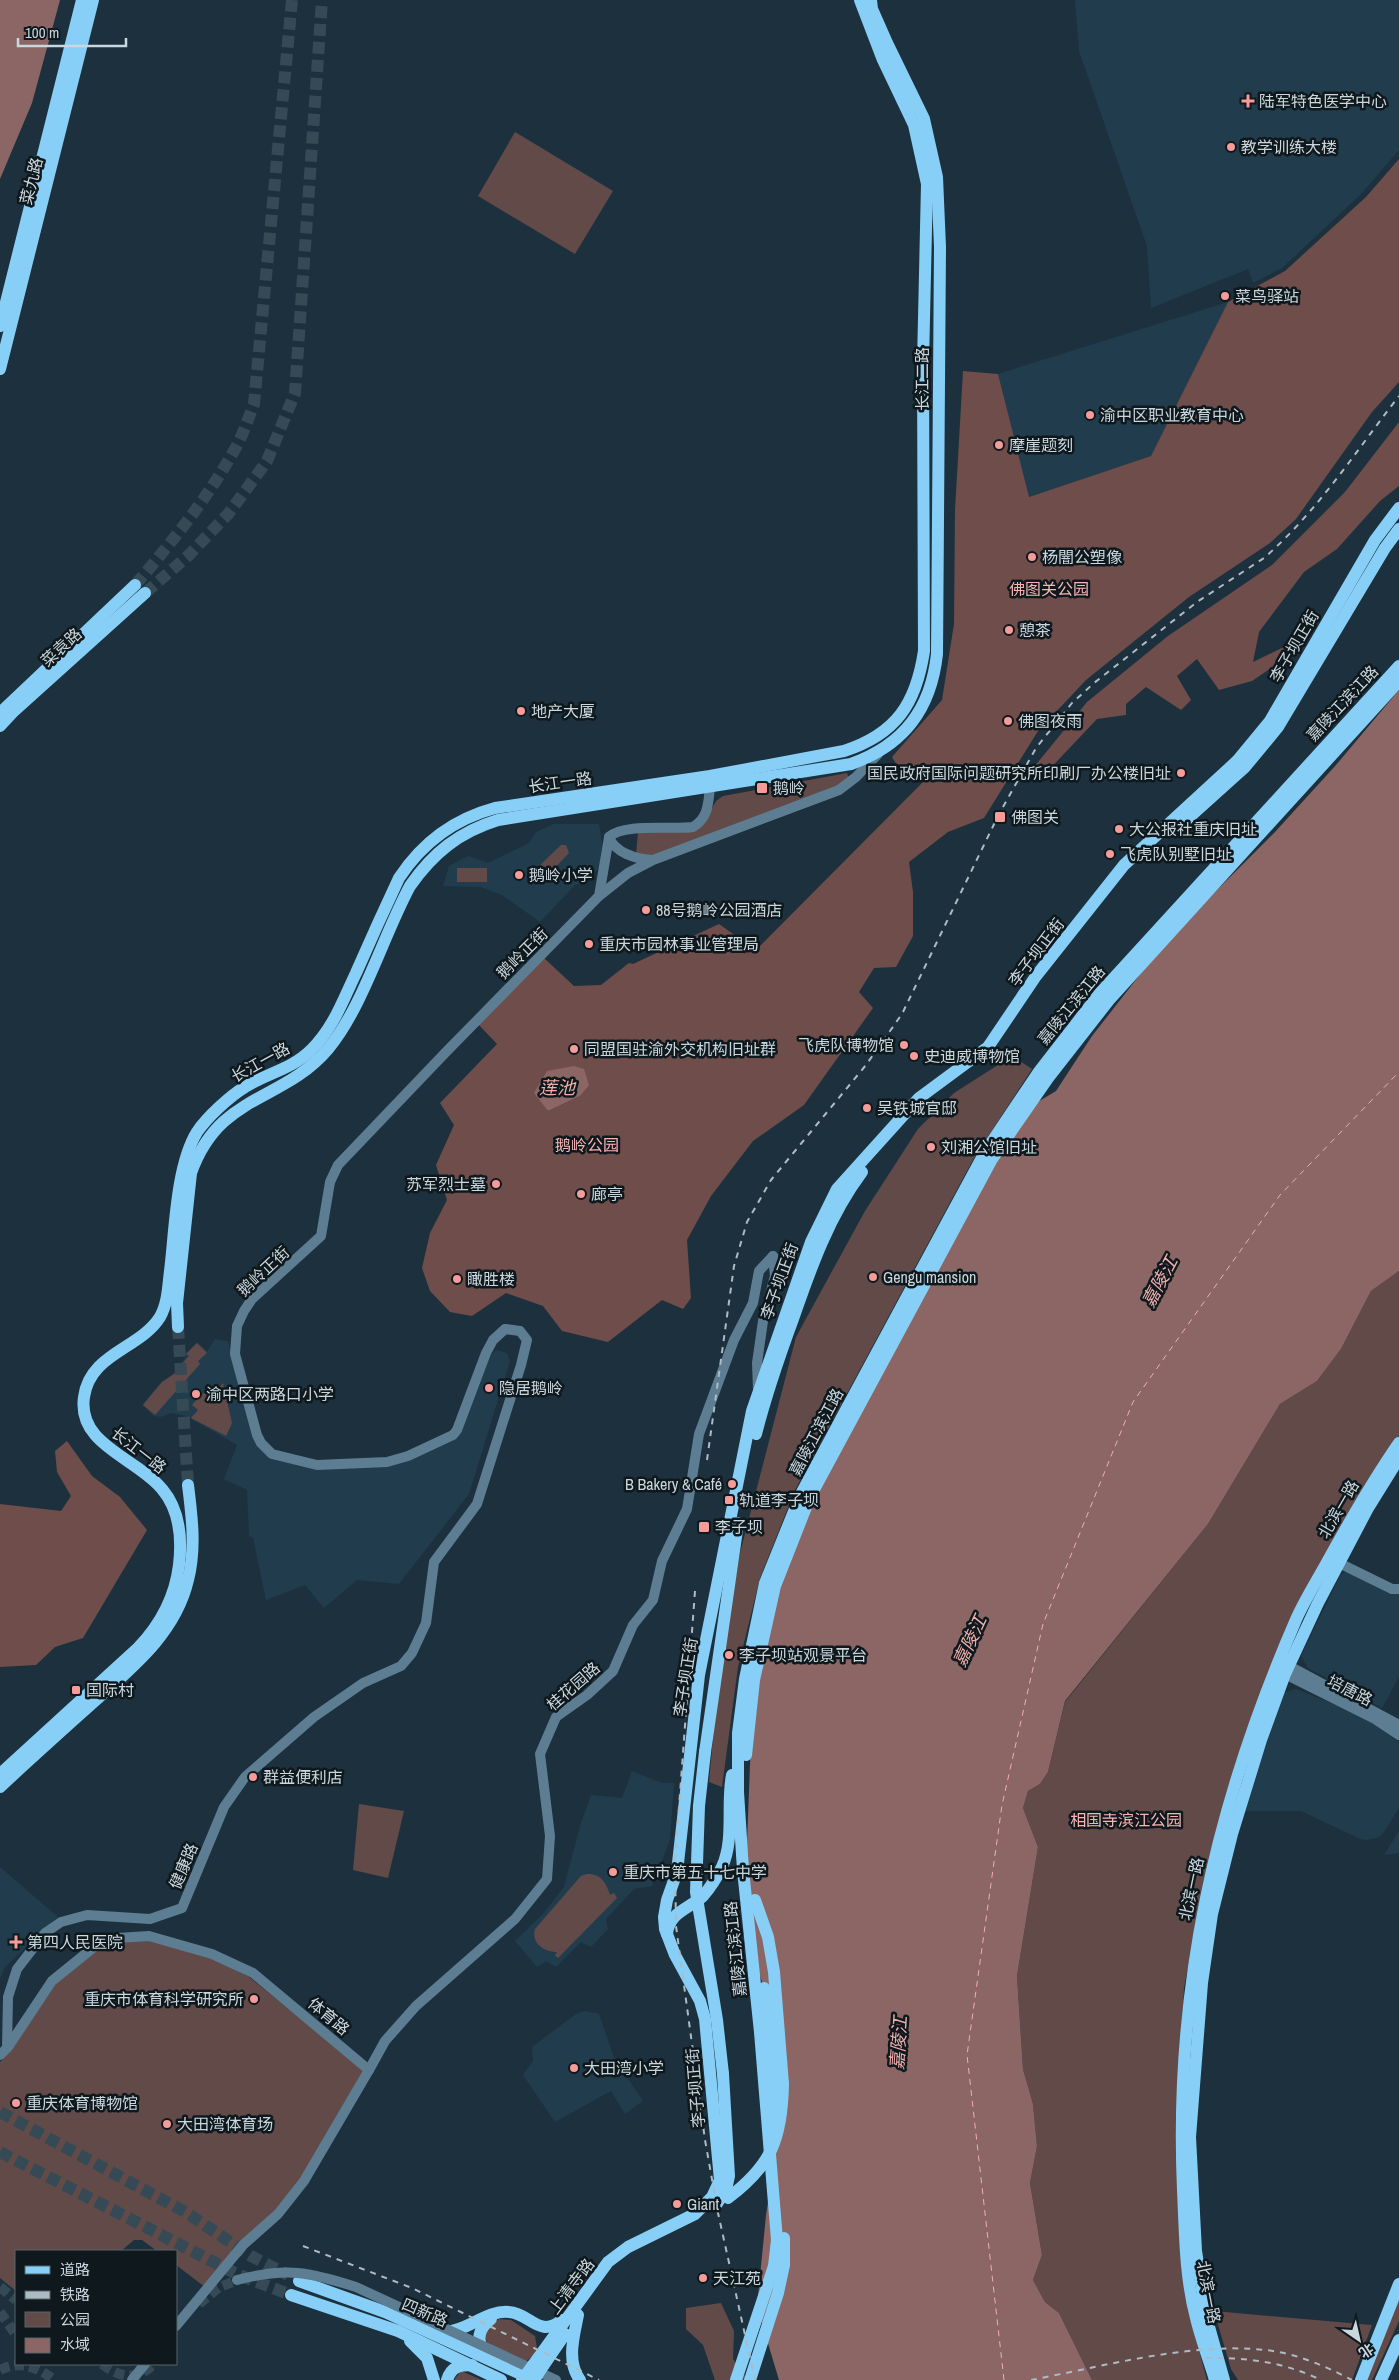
<svg xmlns="http://www.w3.org/2000/svg" width="1399" height="2380" font-family="'Archivo Narrow','Noto Sans SC',sans-serif">
  <style>
    .built { fill: #213d4d }
    .green { fill: #624a49 }
    .forest { fill: #6f4d4b; fill-rule: evenodd }
    .water { fill: #8b6665 }
    .lines { fill: none; stroke-linecap: round; stroke-linejoin: round }
    .ferry { stroke: #f1afac; stroke-width: 1; stroke-dasharray: 6 5; stroke-linecap: butt }
    .minor-tunnel { stroke: #364a55; stroke-width: 10; stroke-dasharray: 10 5; stroke-linecap: butt }
    .major-tunnel { stroke: #364a55; stroke-width: 12; stroke-dasharray: 12 6; stroke-linecap: butt }
    .minor { stroke: #5d7e92; stroke-width: 10 }
    .major { stroke: #87cff7; stroke-width: 12 }
    .rail { stroke: #adbbc3; stroke-width: 2; stroke-dasharray: 6 6; stroke-linecap: butt }
    .minor-bridge { stroke: #5d7e92; stroke-width: 10 }
    .major-bridge { stroke: #87cff7; stroke-width: 12 }
    .poi-dot { fill: #f59b99; stroke: #0e181d; stroke-width: 2 }
    .labels { text-anchor: middle; stroke-width: 5; stroke-linejoin: round; paint-order: stroke }
    .poi-label { font-size: 16px; fill: #cad7de; stroke: #0e181d; text-anchor: start }
    .street-label { font-size: 16px; fill: #cad7de; stroke: #0e181d }
    .park-label { font-size: 16px; fill: #f8b5b3; stroke: #0e181d }
    .water-label { font-size: 18px; font-style: italic; fill: #f1afac; stroke: #0e181d }
  </style>
  <rect width="100%" height="100%" fill="#1c313d"/>
  <!-- built -->
  <g class="built">
    <path d="M1075,0H1399V150L1361,194L1282,268L1253,283L1248,269L1151,308L1147,246L1079,51Z"/>
    <path d="M1228,302L1151,456L1028,497L998,374Z"/>
    <path d="M554,824H599L602,843L599,868L584,883L575,885L540,922L502,895L481,887L443,886L449,866L468,856L488,863L529,843L536,832Z"/>
    <path d="M215,1339L228,1341L254,1439L277,1460L399,1463L448,1443L455,1437L489,1357L496,1350L507,1353L510,1361L469,1494L399,1584L357,1580L324,1608L305,1585L266,1600L253,1538L249,1536L247,1490L224,1479L237,1445L186,1416L171,1413L161,1417L154,1416L142,1405L162,1381L164,1382L177,1371L176,1369L187,1356L185,1354L197,1342L207,1351Z"/>
    <path d="M1347,1572L1399,1594V1677L1382,1708L1308,1668L1301,1656L1341,1574Z"/>
    <path d="M1296,1689L1336,1705L1374,1724L1399,1742V1808L1384,1832L1379,1837L1366,1840L1360,1839L1301,1811H1244L1283,1693Z"/>
    <path d="M632,1771L662,1783H674L670,1840L652,1886L634,1889L606,1919L608,1929L591,1947L581,1942L556,1967L546,1961L537,1967L515,1941L543,1914L564,1887L580,1826L591,1795L622,1798Z"/>
    <path d="M1399,1831V1853L1384,1855Z"/>
    <path d="M0,1867L58,1917L5,1967L0,1979Z"/>
    <path d="M585,2011L599,2014L614,2058L643,2101L625,2114L611,2091L555,2122L523,2075L533,2061L532,2047L576,2014Z"/>
  </g>
  <!-- green -->
  <g class="green">
    <path d="M515,132L613,191L575,254L478,196Z"/>
    <path d="M847,773L849,779L844,783L651,858L636,854L638,832L702,826L716,801L723,796Z"/>
    <path d="M561,845H566L569,853L549,874L543,876L537,871V868Z"/>
    <rect x="457" y="868" width="30" height="14"/>
    <path d="M1012,1056L1032,1069L974,1158L795,1490L760,1578L738,1667L722,1787L709,1782L718,1683L740,1553L796,1337L865,1211L918,1129L954,1093Z"/>
    <path d="M1399,1271V1436L1371,1476L1291,1618L1199,1908L1184,1988L1176,2142L1190,2318L1207,2380H1092L1059,2313L1045,2302L1033,2280L1042,2255L1030,2183L1037,2146L1033,2104L1023,2069L1017,1976L1038,1847L1023,1808L1028,1791L1040,1784L1048,1772L1065,1702L1208,1524L1280,1404L1317,1381L1341,1349L1371,1291Z"/>
    <path d="M197,1343L207,1353L198,1361L200,1364L155,1415L143,1405L162,1382L178,1371L177,1369L189,1356L186,1354Z"/>
    <path d="M223,1383L232,1423L226,1436L191,1418L198,1410L192,1405L209,1387L215,1392Z"/>
    <path d="M359,1804L404,1811L388,1878L353,1870Z"/>
    <path d="M587,1874C601,1874 606,1882 610,1895L614,1893L617,1898L558,1958L555,1955L557,1952C544,1952 531,1943 535,1929L581,1876Z"/>
    <path d="M150,1940L212,1958L249,1977L364,2070L302,2179L276,2212L205,2287L176,2265V2251H157L142,2240H134L121,2251H16V2291L0,2278V2062L11,2050L56,1984L96,1951L119,1942Z"/>
    <path d="M1399,2299V2321L1372,2380H1366Z"/>
    <path d="M721,2303L734,2331L733,2359L748,2380H715L703,2345L686,2329V2308Z"/>
    <path d="M1214,2311L1372,2325L1352,2380H1238L1231,2369Z"/>
    <path d="M499,2319L511,2320L535,2336L537,2348L533,2356L525,2362L488,2345L485,2337L486,2330Z"/>
    <path d="M461,2371L482,2380H454Z"/>
  </g>
  <!-- forest -->
  <g class="forest">
    <path d="M1399,159V382L1372,412L1296,519L1270,543L1189,597L1086,680L1038,731L984,818L948,832L909,862L913,892V936L896,967L874,968L859,992L873,1008L804,1105L753,1141L711,1196L687,1240L691,1298L683,1309L662,1300L608,1342L562,1331L543,1306L506,1293L472,1316L450,1312L430,1291L422,1268L430,1233L447,1200L436,1165L454,1125L440,1103L497,1044L478,1024L544,958L574,986L601,985L629,963L633,964L719,924L756,950L923,782L900,770L892,757L942,700L954,624L955,510L963,371L998,374L1029,497L1151,456L1228,302L1285,271L1366,197ZM580,1096L548,1111L542,1102Z"/>
    <path d="M1399,422V486L1380,501L1337,549L1304,572L1259,632L1253,662L1288,645L1283,660L1252,681L1219,690L1197,659L1177,676L1191,700L1181,710L1146,687L1126,704V715L1097,719L1044,775L1034,767L1087,702L1168,636L1272,565L1345,492Z"/>
    <path d="M67,1441L92,1476L120,1497L147,1530L83,1638L55,1647L36,1665L0,1667V1504L61,1511L71,1496L57,1472L55,1451Z"/>
  </g>
  <!-- water -->
  <g class="water">
    <path d="M0,0H60L32,103L0,179Z"/>
    <path d="M1399,690V1271L1371,1291L1341,1349L1317,1381L1280,1404L1208,1524L1065,1701L1048,1772L1040,1784L1028,1791L1023,1808L1038,1847L1017,1976L1023,2069L1033,2104L1037,2146L1030,2183L1042,2255L1033,2280L1045,2302L1059,2313L1092,2380H779L757,2307L766,2215L788,2072L744,1920L755,1636L828,1459L1006,1121L1056,1091L1092,1036L1167,940L1275,832L1336,765Z"/>
    <path d="M574,1066L584,1069L589,1085L580,1096L548,1111L534,1093L547,1071Z"/>
  </g>
  <g class="lines">
    <!-- ferry -->
    <path class="ferry" d="M1004,2380L967,2055L1002,1805L1043,1624L1133,1402L1280,1195L1399,1072"/>
    <!-- minor-tunnel -->
    <g class="minor-tunnel">
      <path d="M0,2287L16,2300"/>
      <path d="M199,2304L218,2288L237,2280"/>
      <path d="M0,2312L16,2335"/>
      <path d="M102,2364C122,2379 137,2380 154,2364"/>
      <path d="M0,2370C20,2360 38,2367 54,2380"/>
    </g>
    <!-- major-tunnel -->
    <g class="major-tunnel">
      <path d="M135,585C172,542 207,499 235,449C243,435 248,419 254,404L292,0"/>
      <path d="M145,593L188,556L229,513L267,461L295,393L322,0"/>
      <path d="M178,1327L188,1485"/>
      <path d="M0,2112L187,2213L251,2256L288,2275"/>
      <path d="M0,2152L239,2275L291,2295"/>
    </g>
    <!-- minor -->
    <g class="minor">
      <path d="M609,837C615,853 636,859 652,860"/>
      <path d="M599,896L609,837C624,823 671,830 693,827C708,818 708,805 710,788"/>
      <path d="M758,1390L757,1363L763,1321L775,1276L773,1256"/>
      <path d="M1339,1563L1392,1589H1399"/>
      <path d="M1289,1666L1399,1725"/>
      <path d="M1285,1674L1375,1719L1399,1735"/>
      <path d="M8,2047L52,1981L94,1947L117,1938L149,1936L212,1954L253,1973L369,2070L304,2181L278,2214L243,2245L176,2326"/>
      <path d="M0,2055L7,2048L8,1997L17,1969L45,1933L61,1922L87,1915L150,1919L182,1908L224,1807L245,1777L314,1717L363,1683L401,1666L412,1653L426,1623L434,1562L477,1504L521,1365L527,1340L520,1331L505,1329L493,1340L486,1353L457,1430L453,1435L408,1456L387,1462L317,1465L272,1454L261,1443L257,1435L235,1354L237,1326L244,1311L252,1299L321,1236L330,1182L338,1165L446,1052L599,896L628,873L653,860L839,790L856,777L878,754"/>
      <path d="M369,2070L385,2041L416,2006L515,1919L547,1879L550,1836L540,1754L556,1717L587,1695L613,1671L633,1625L653,1600L662,1561L687,1509L699,1434L734,1340L753,1303L759,1271L773,1256"/>
      <path d="M132,2380L145,2364"/>
    </g>
    <!-- major -->
    <g class="major">
      <path d="M0,326L82,0"/>
      <path d="M0,369L93,0"/>
      <path d="M0,713L135,585"/>
      <path d="M0,726L14,711L145,593"/>
      <path d="M1185,821L1245,767L1278,727L1385,548L1399,529"/>
      <path d="M178,1327L177,1303L191,1173C219,1093 282,1103 328,1049C363,1007 383,936 410,886C433,853 459,832 498,820L851,764C904,745 931,709 937,654L940,247L937,177L924,119L887,43L872,9L871,0"/>
      <path d="M756,1434C766,1395 779,1357 793,1319C811,1267 829,1216 862,1172"/>
      <path d="M705,1752L738,1523"/>
      <path d="M746,1755L754,1680L775,1586L810,1497L992,1159L1048,1078L1109,1000L1399,681"/>
      <path d="M0,1774L138,1648C161,1624 175,1598 179,1565C182,1539 180,1510 162,1489C137,1458 77,1445 84,1397C90,1353 140,1349 160,1317C168,1303 168,1286 170,1271C175,1231 176,1166 197,1132C207,1117 230,1096 245,1087C267,1073 292,1069 311,1050C333,1029 343,1000 356,973C370,941 384,910 399,878C422,843 454,819 495,808L710,776L844,751C896,734 916,704 924,651L923,363L927,184L914,125L883,60L860,0"/>
      <path d="M0,1787C29,1760 58,1734 88,1707C128,1671 175,1636 188,1580C196,1549 192,1517 188,1485"/>
      <path d="M755,1900L768,1937L774,1972L783,2084"/>
      <path d="M667,1934C669,1912 689,1909 703,1896C710,1888 717,1877 722,1867C735,1838 726,1805 732,1775"/>
      <path d="M764,1988L776,2125"/>
      <path d="M716,2205L726,2190L729,2176L723,2074"/>
      <path d="M299,2281L385,2312L534,2380"/>
      <path d="M291,2295L398,2331L501,2380"/>
      <path d="M578,2315C574,2336 566,2361 580,2380"/>
      <path d="M445,2332C468,2331 486,2310 509,2312C530,2313 539,2339 562,2320"/>
      <path d="M410,2341L427,2358L434,2380"/>
      <path d="M485,2353C476,2340 478,2329 491,2319"/>
      <path d="M533,2365L608,2262L628,2247L695,2214L712,2197L720,2180L705,2019L700,2001L675,1955L665,1929L664,1917L667,1900L677,1872L699,1675L752,1411L811,1242L837,1189L919,1098L988,1047L1036,976L1124,865L1237,761L1270,721L1375,540L1399,508"/>
      <path d="M543,2366L565,2334"/>
      <path d="M447,2380C451,2367 459,2365 472,2365"/>
      <path d="M736,2380L774,2266L777,2240L760,2032L743,1870L738,1792V1733L745,1679L765,1583L801,1494L848,1406L985,1152L1038,1073L1100,993L1399,666"/>
      <path d="M750,2380L778,2293L784,2265V2238"/>
      <path d="M1215,2380C1209,2360 1201,2339 1196,2318C1185,2277 1185,2233 1183,2190C1174,1990 1215,1806 1295,1622C1303,1603 1315,1584 1325,1566C1348,1524 1372,1482 1399,1443"/>
      <path d="M1224,2380L1206,2316L1196,2251L1190,2137L1202,1983L1212,1914L1232,1834L1261,1740L1285,1674L1318,1603L1368,1508L1399,1458"/>
      <path d="M1361,2380L1399,2284"/>
      <path d="M1381,2380L1399,2340"/>
    </g>
    <!-- rail -->
    <g class="rail">
      <path d="M707,1460L734,1266L747,1222L771,1180L866,1065L902,1014L998,816L1036,748L1072,703L1094,683L1197,602L1264,558C1317,512 1356,451 1399,396"/>
      <path d="M695,1591L675,1861L676,1926L705,2140L718,2213L755,2380"/>
      <path d="M303,2246L412,2288L599,2380"/>
      <path d="M1205,2358C1246,2357 1284,2362 1321,2380"/>
      <path d="M1031,2380C1105,2366 1198,2340 1273,2351C1300,2355 1327,2367 1352,2380"/>
    </g>
    <!-- minor-bridge -->
    <path class="minor-bridge" d="M237,2280C287,2267 309,2272 356,2287L556,2380"/>
    <!-- major-bridge -->
    <g class="major-bridge">
      <path d="M705,1752L699,1806L696,1892L717,2020L723,2074"/>
      <path d="M728,2198C772,2165 782,2138 783,2084"/>
      <path d="M522,2380L533,2365"/>
      <path d="M534,2380L543,2366"/>
    </g>
  </g>
  <!-- markers -->
  <g class="poi-dot">
    <path d="M1245.5 93.5h5v5h5v5h-5v5h-5v-5h-5v-5h5z"/>
    <circle cx="1231" cy="147" r="5"/>
    <circle cx="1225" cy="296" r="5"/>
    <circle cx="1090" cy="415" r="5"/>
    <circle cx="999" cy="445" r="5"/>
    <circle cx="1032" cy="557" r="5"/>
    <circle cx="1009" cy="630" r="5"/>
    <circle cx="521" cy="711" r="5"/>
    <circle cx="1008" cy="721" r="5"/>
    <circle cx="1181" cy="773" r="5"/>
    <rect x="756" y="782" width="12" height="12" rx="2.5"/>
    <rect x="994" y="811" width="12" height="12" rx="2.5"/>
    <circle cx="1119" cy="829" r="5"/>
    <circle cx="1110" cy="854" r="5"/>
    <circle cx="519" cy="875" r="5"/>
    <circle cx="646" cy="910" r="5"/>
    <circle cx="589" cy="944" r="5"/>
    <circle cx="904" cy="1045" r="5"/>
    <circle cx="574" cy="1049" r="5"/>
    <circle cx="914" cy="1056" r="5"/>
    <circle cx="867" cy="1108" r="5"/>
    <circle cx="931" cy="1147" r="5"/>
    <circle cx="496" cy="1184" r="5"/>
    <circle cx="581" cy="1194" r="5"/>
    <circle cx="873" cy="1277" r="5"/>
    <circle cx="457" cy="1279" r="5"/>
    <circle cx="489" cy="1388" r="5"/>
    <circle cx="196" cy="1394" r="5"/>
    <circle cx="732" cy="1484" r="5"/>
    <rect x="724" y="1495" width="10" height="10" rx="2.5"/>
    <rect x="698" y="1521" width="12" height="12" rx="2.5"/>
    <circle cx="729" cy="1655" r="5"/>
    <rect x="71" y="1685" width="10" height="10" rx="2.5"/>
    <circle cx="253" cy="1777" r="5"/>
    <circle cx="613" cy="1872" r="5"/>
    <path d="M13.5 1934.5h5v5h5v5h-5v5h-5v-5h-5v-5h5z"/>
    <circle cx="254" cy="1999" r="5"/>
    <circle cx="574" cy="2068" r="5"/>
    <circle cx="16" cy="2103" r="5"/>
    <circle cx="167" cy="2124" r="5"/>
    <circle cx="677" cy="2204" r="5"/>
    <circle cx="703" cy="2278" r="5"/>
  </g>
  <g class="labels">
    <!-- poi labels -->
    <g class="poi-label">
      <text x="1259" y="107">陆军特色医学中心</text>
      <text x="1241" y="153">教学训练大楼</text>
      <text x="1235" y="302">菜鸟驿站</text>
      <text x="1100" y="421">渝中区职业教育中心</text>
      <text x="1009" y="451">摩崖题刻</text>
      <text x="1042" y="563">杨闇公塑像</text>
      <text x="1019" y="636">憩茶</text>
      <text x="531" y="717">地产大厦</text>
      <text x="1018" y="727">佛图夜雨</text>
      <text x="1171" y="779" text-anchor="end">国民政府国际问题研究所印刷厂办公楼旧址</text>
      <text x="773" y="794">鹅岭</text>
      <text x="1011" y="823">佛图关</text>
      <text x="1129" y="835">大公报社重庆旧址</text>
      <text x="1120" y="860">飞虎队别墅旧址</text>
      <text x="529" y="881">鹅岭小学</text>
      <text x="656" y="916">88号鹅岭公园酒店</text>
      <text x="599" y="950">重庆市园林事业管理局</text>
      <text x="894" y="1051" text-anchor="end">飞虎队博物馆</text>
      <text x="584" y="1055">同盟国驻渝外交机构旧址群</text>
      <text x="924" y="1062">史迪威博物馆</text>
      <text x="877" y="1114">吴铁城官邸</text>
      <text x="941" y="1153">刘湘公馆旧址</text>
      <text x="486" y="1190" text-anchor="end">苏军烈士墓</text>
      <text x="591" y="1200">廊亭</text>
      <text x="883" y="1283">Gengu mansion</text>
      <text x="467" y="1285">瞰胜楼</text>
      <text x="499" y="1394">隐居鹅岭</text>
      <text x="206" y="1400">渝中区两路口小学</text>
      <text x="722" y="1490" text-anchor="end">B Bakery &amp; Café</text>
      <text x="739" y="1506">轨道李子坝</text>
      <text x="715" y="1533">李子坝</text>
      <text x="739" y="1661">李子坝站观景平台</text>
      <text x="86" y="1696">国际村</text>
      <text x="263" y="1783">群益便利店</text>
      <text x="623" y="1878">重庆市第五十七中学</text>
      <text x="27" y="1948">第四人民医院</text>
      <text x="244" y="2005" text-anchor="end">重庆市体育科学研究所</text>
      <text x="584" y="2074">大田湾小学</text>
      <text x="26" y="2109">重庆体育博物馆</text>
      <text x="177" y="2130">大田湾体育场</text>
      <text x="687" y="2210">Giant</text>
      <text x="713" y="2284">天江苑</text>
    </g>
    <!-- street labels -->
    <g class="street-label">
      <text transform="translate(31 181) rotate(-76)" y="6">菜九路</text>
      <text transform="translate(922 379) rotate(-90)" y="6">长江二路</text>
      <text transform="translate(1294 646) rotate(-60)" y="6">李子坝正街</text>
      <text transform="translate(61 647) rotate(-42)" y="6">菜袁路</text>
      <text transform="translate(1342 703) rotate(-47)" y="6">嘉陵江滨江路</text>
      <text transform="translate(560 782) rotate(-8)" y="6">长江一路</text>
      <text transform="translate(1036 952) rotate(-53)" y="6">李子坝正街</text>
      <text transform="translate(522 953) rotate(-45)" y="6">鹅岭正街</text>
      <text transform="translate(1071 1005) rotate(-51)" y="6">嘉陵江滨江路</text>
      <text transform="translate(260 1062) rotate(-29)" y="6">长江一路</text>
      <text transform="translate(263 1271) rotate(-43)" y="6">鹅岭正街</text>
      <text transform="translate(779 1281) rotate(-70)" y="6">李子坝正街</text>
      <text transform="translate(816 1432) rotate(-62)" y="6">嘉陵江滨江路</text>
      <text transform="translate(139 1450) rotate(38)" y="6">长江一路</text>
      <text transform="translate(1338 1509) rotate(-60)" y="6">北滨一路</text>
      <text transform="translate(685 1677) rotate(-81)" y="6">李子坝正街</text>
      <text transform="translate(573 1686) rotate(-41)" y="6">桂花园路</text>
      <text transform="translate(1350 1690) rotate(27)" y="6">培唐路</text>
      <text transform="translate(183 1866) rotate(-67)" y="6">健康路</text>
      <text transform="translate(1191 1889) rotate(-78)" y="6">北滨一路</text>
      <text transform="translate(735 1949) rotate(-96)" y="6">嘉陵江滨江路</text>
      <text transform="translate(329 2016) rotate(40)" y="6">体育路</text>
      <text transform="translate(695 2088) rotate(-95)" y="6">李子坝正街</text>
      <text transform="translate(571 2286) rotate(-53)" y="6">上清寺路</text>
      <text transform="translate(1209 2292) rotate(79)" y="6">北滨一路</text>
      <text transform="translate(425 2312) rotate(23)" y="6">四新路</text>
    </g>
    <!-- park labels -->
    <g class="park-label">
      <text x="1049" y="595">佛图关公园</text>
      <text x="587" y="1151">鹅岭公园</text>
      <text x="1126" y="1826">相国寺滨江公园</text>
    </g>
    <!-- water labels -->
    <g class="water-label">
      <text x="557" y="1094">莲池</text>
      <text transform="translate(1160 1282) rotate(-62)" y="6">嘉陵江</text>
      <text transform="translate(970 1641) rotate(-65)" y="6">嘉陵江</text>
      <text transform="translate(899 2043) rotate(-86)" y="6">嘉陵江</text>
    </g>
  </g>
  <!-- legend -->
  <rect x="15" y="2250" width="162" height="115" fill="#0e181d" stroke="#59646a"/>
  <rect x="25" y="2266" width="25" height="8" fill="#87cff7" stroke="#59646a"/>
  <text x="60" y="2275" font-size="15" fill="#cad7de">道路</text>
  <rect x="25" y="2291" width="25" height="8" fill="#adbbc3" stroke="#59646a"/>
  <text x="60" y="2300" font-size="15" fill="#cad7de">铁路</text>
  <rect x="25" y="2312" width="25" height="15" fill="#624a49" stroke="#59646a"/>
  <text x="60" y="2325" font-size="15" fill="#cad7de">公园</text>
  <rect x="25" y="2338" width="25" height="15" fill="#8b6665" stroke="#59646a"/>
  <text x="60" y="2350" font-size="15" fill="#cad7de">水域</text>
  <!-- north arrow -->
  <g transform="translate(1359 2340) rotate(146)" stroke="#0e181d" stroke-width="4" paint-order="stroke">
  <path d="M0-4L9 19L0 12L-9 19Z" fill="#cad7de"/>
  <text y="-8" font-size="14" font-weight="bold" text-anchor="middle" fill="#cad7de">北</text>
  </g>
  <!-- scale -->
  <path d="M18 38v8h108v-8" fill="none" stroke="#cad7de" stroke-width="2.5"/>
  <text x="25" y="38" font-size="15" fill="#cad7de" stroke="#0e181d" stroke-width="4" paint-order="stroke">100 m</text>
</svg>
